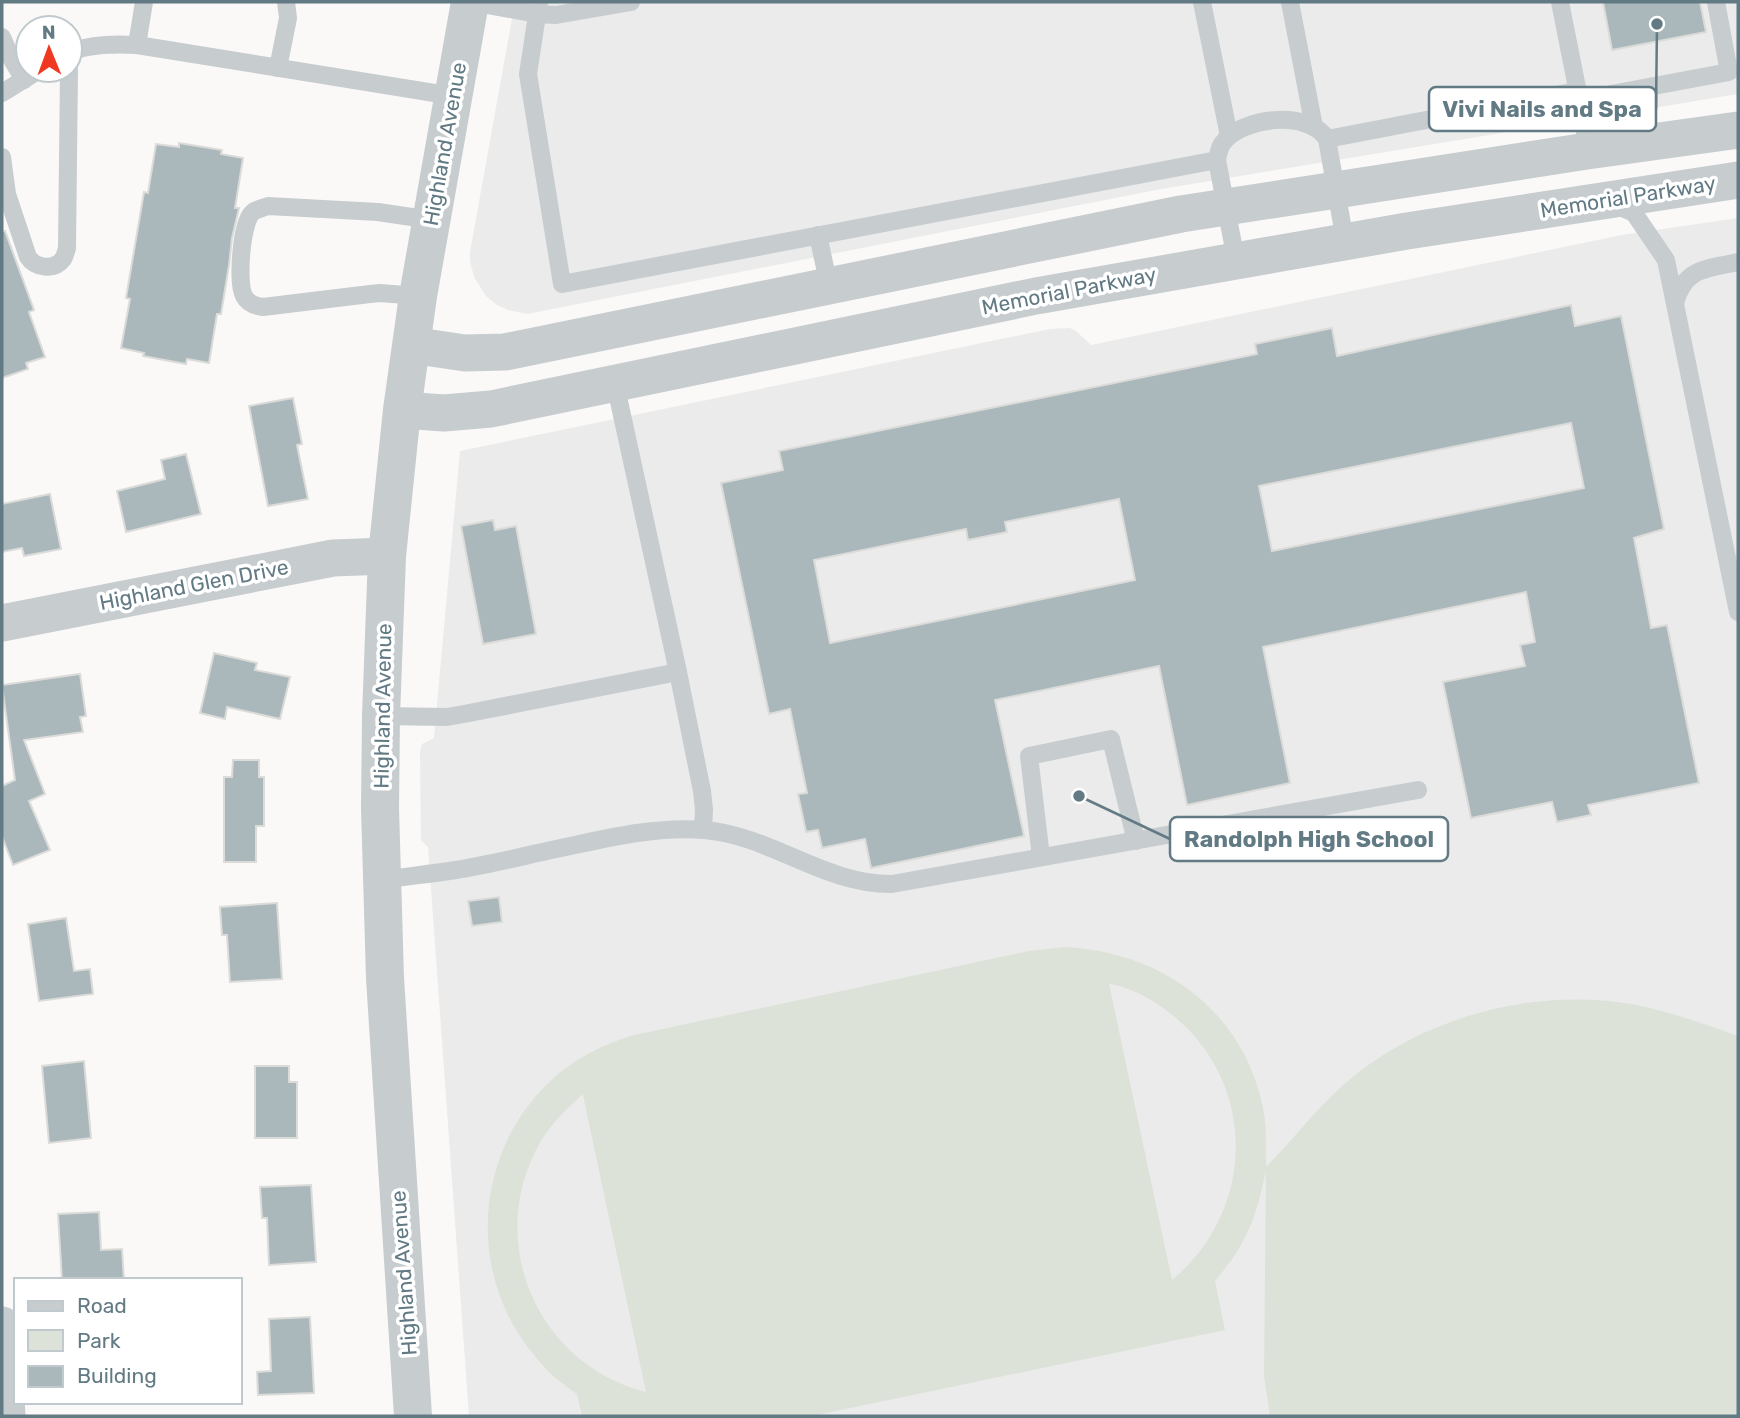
<svg xmlns="http://www.w3.org/2000/svg" width="1740" height="1418" font-family="Rubik,sans-serif">
  <style>
    .built { fill: #eaebea }
    .green { fill: #dce2d8; fill-rule: evenodd }
    .building { fill: #aab7bb; stroke: #dbdbd9; stroke-width: 2; fill-rule: evenodd }
    .lines { fill: none; stroke-linecap: round; stroke-linejoin: round }
    .service { stroke: #c7cccf; stroke-width: 18 }
    .minor { stroke: #c7cccf; stroke-width: 37 }
    .tertiary { stroke: #c7cccf; stroke-width: 38 }
    .labels { text-anchor: middle; stroke-width: 7; stroke-linejoin: round; paint-order: stroke }
    .street-label { font-size: 21px; fill: #627a84; stroke: #fff }
    .leader { fill: none; stroke: #627a84; stroke-width: 2.5 }
    .callout-dot { fill: #627a84; stroke: #fff; stroke-width: 2.5 }
    .callout { fill: #fff; stroke: #627a84; stroke-width: 2.5 }
    .callout-label { font-size: 23px; text-anchor: middle; font-weight: bold; fill: #627a84 }
  </style>
  <rect width="100%" height="100%" fill="#faf9f7"/>
  <!-- built -->
  <g class="built">
    <path d="M515,2H1738V94L1161,189L527,314L508,310L497,305L486,296L474,277L470,261V252Z"/>
    <path d="M1738,218V1416H469L428,847L421,840L420,752L422,744L434,738L460,451L1050,329L1070,328L1076,331L1091,345L1622,235Z"/>
  </g>
  <!-- green -->
  <path class="green" d="M1065,947C1162,952 1243,1010 1263,1108C1267,1127 1266,1147 1266,1167C1296,1137 1322,1101 1355,1075C1432,1014 1540,987 1636,1005C1671,1012 1705,1024 1738,1036V1416H1270L1264,1376L1266,1170C1263,1184 1260,1199 1255,1213C1247,1239 1232,1261 1215,1281L1225,1330L812,1416H582L577,1394C561,1383 546,1371 534,1355C465,1273 474,1147 556,1076C578,1057 603,1045 630,1036L1029,951ZM1109,984C1132,987 1157,1002 1175,1017C1259,1088 1254,1212 1172,1280ZM582,1095H583L646,1392C541,1366 487,1249 535,1152C546,1129 563,1112 582,1095Z"/>
  <!-- building -->
  <g class="building">
    <path d="M1603,2H1700L1706,32L1612,50Z"/>
    <path d="M179,143L222,150L221,154L243,158L235,208H239L232,238L229,265L221,314H217L209,363L187,359L186,364L143,356L144,353L121,348L130,299L126,298L144,192L148,193L156,144L179,147Z"/>
    <path d="M2,231H5L34,310L29,312L45,357L26,363L28,369L2,378Z"/>
    <path d="M1571,305L1575,326L1621,316L1664,529L1634,538L1651,628L1667,625L1699,783L1588,805L1591,815L1557,822L1552,802L1471,818L1443,682L1525,666L1520,645L1535,642L1526,592L1263,647L1290,783L1187,805L1159,666L995,700L1024,836L871,868L865,839L822,848L818,830L806,832L798,794L807,793L790,709L769,714L721,483L783,470L779,451L1257,354L1255,344L1332,328L1337,356ZM1571,423L1584,488L1272,551L1259,486ZM1119,499L1135,580L830,643L814,560L966,529L968,540L1007,532L1005,522Z"/>
    <path d="M293,398L302,444L297,445L308,499L268,506L249,406Z"/>
    <path d="M186,454L201,514L126,532L117,491L165,479L161,460Z"/>
    <path d="M50,494L61,549L24,556L22,548L2,552V504Z"/>
    <path d="M493,520L495,530L516,526L536,634L483,644L461,526Z"/>
    <path d="M214,653L257,663L255,670L290,677L280,719L227,707L225,719L200,713Z"/>
    <path d="M80,674L86,716L80,717L83,732L24,740L45,794L29,801L50,850L13,865L2,836V786L15,780L2,685Z"/>
    <path d="M233,760H259V777H264V826H256V862H224V777H232Z"/>
    <path d="M499,897L502,922L472,926L468,901Z"/>
    <path d="M277,903L282,979L230,982L227,935H222L220,907Z"/>
    <path d="M66,918L74,971L90,969L93,994L39,1001L28,924Z"/>
    <path d="M84,1061L91,1138L49,1143L42,1066Z"/>
    <path d="M255,1066H289V1082H297V1138H255Z"/>
    <path d="M311,1185L316,1262L269,1265L267,1218H262L260,1187Z"/>
    <path d="M99,1212L101,1250L122,1249L124,1280H62L58,1214Z"/>
    <path d="M310,1317L314,1393L258,1395L257,1372L271,1371L269,1319Z"/>
  </g>
  <g class="lines">
    <!-- service -->
    <g class="service">
      <path d="M471,2L537,14L556,15L631,2"/>
      <path d="M539,2L528,74L562,284L1217,160"/>
      <path d="M1202,2L1229,136"/>
      <path d="M1290,2L1314,127"/>
      <path d="M1560,2L1584,123L1587,151"/>
      <path d="M2,37L11,58L24,80"/>
      <path d="M137,45L144,2"/>
      <path d="M70,52C91,44 114,44 137,45L453,96"/>
      <path d="M278,68L288,18L286,2"/>
      <path d="M2,93L39,70"/>
      <path d="M1579,100L1729,72L1716,2"/>
      <path d="M1327,139L1577,91"/>
      <path d="M2,157L7,194L28,257C35,268 54,271 63,259C65,256 66,252 67,248L69,70"/>
      <path d="M1614,204L1634,213L1666,260L1738,612"/>
      <path d="M818,235L829,286"/>
      <path d="M1236,260L1217,160C1218,154 1219,149 1222,144C1241,117 1308,109 1327,139L1345,241"/>
      <path d="M418,296L380,293L370,294L263,307C255,306 248,304 244,296C237,283 241,224 252,213C256,209 263,208 268,206L378,212L432,220"/>
      <path d="M1675,303C1685,267 1707,269 1738,262"/>
      <path d="M615,383L678,672"/>
      <path d="M381,716L447,717L464,714L678,672L702,791L704,810L703,829"/>
      <path d="M1041,857L1029,756L1111,739L1136,841"/>
      <path d="M382,880C407,876 432,874 456,870C489,865 523,856 556,849C604,839 654,826 704,830C770,835 825,885 892,884L1418,790"/>
    </g>
    <!-- minor -->
    <g class="minor">
      <path d="M411,345L465,353L505,352L1181,214L1587,151L1738,130"/>
      <path d="M402,410L444,413L491,409L1036,296L1407,231L1738,180"/>
      <path d="M2,623L333,558L387,556"/>
      <path d="M2,1325L7,1416"/>
    </g>
    <!-- tertiary -->
    <path class="tertiary" d="M413,1416L385,978L380,808L381,716L387,556L402,410L418,296L470,2"/>
  </g>
  <g class="labels">
    <!-- street labels -->
    <g class="street-label">
      <text transform="translate(445 144) rotate(-80)" y="7">Highland Avenue</text>
      <text transform="translate(1628 197) rotate(-9)" y="7">Memorial Parkway</text>
      <text transform="translate(1069 291) rotate(-11)" y="7">Memorial Parkway</text>
      <text transform="translate(194 585) rotate(-11)" y="7">Highland Glen Drive</text>
      <text transform="translate(383 706) rotate(-89)" y="7">Highland Avenue</text>
      <text transform="translate(404 1273) rotate(-94)" y="7">Highland Avenue</text>
    </g>
  </g>
  <!-- callouts -->
  <path class="leader" d="M1657 24L1656 109M1079 796L1170 839"/>
  <g class="callout-dot">
    <circle cx="1657" cy="24" r="7"/>
    <circle cx="1079" cy="796" r="7"/>
  </g>
  <g class="callout">
    <rect x="1429" y="87" width="227" height="44" rx="7"/>
    <rect x="1170" y="817" width="278" height="44" rx="7"/>
  </g>
  <g class="callout-label">
    <text x="1542" y="117">Vivi Nails and Spa</text>
    <text x="1309" y="847">Randolph High School</text>
  </g>
  <!-- border -->
  <rect width="1740" height="1418" fill="none" stroke="#627a84" stroke-width="7"/>
  <!-- legend -->
  <rect x="14" y="1278" width="228" height="126" fill="#ffffff" stroke="#c0cace" stroke-width="2"/>
  <rect x="28" y="1301" width="35" height="10" fill="#c7cccf" stroke="#c0cace" stroke-width="2"/>
  <text x="77" y="1313" font-size="21" fill="#627a84">Road</text>
  <rect x="28" y="1330" width="35" height="21" fill="#dce2d8" stroke="#c0cace" stroke-width="2"/>
  <text x="77" y="1348" font-size="21" fill="#627a84">Park</text>
  <rect x="28" y="1366" width="35" height="21" fill="#aab7bb" stroke="#c0cace" stroke-width="2"/>
  <text x="77" y="1383" font-size="21" fill="#627a84">Building</text>
  <!-- north arrow -->
  <g transform="translate(49 49) rotate(359)"><circle r="33" fill="#ffffff" stroke="#c0cace" stroke-width="2"/>
  <path d="M0-5L12 26L0 18L-12 26Z" fill="#f03821"/>
  <text y="-10" font-size="19" font-weight="bold" text-anchor="middle" fill="#627a84">N</text>
  </g>
</svg>
